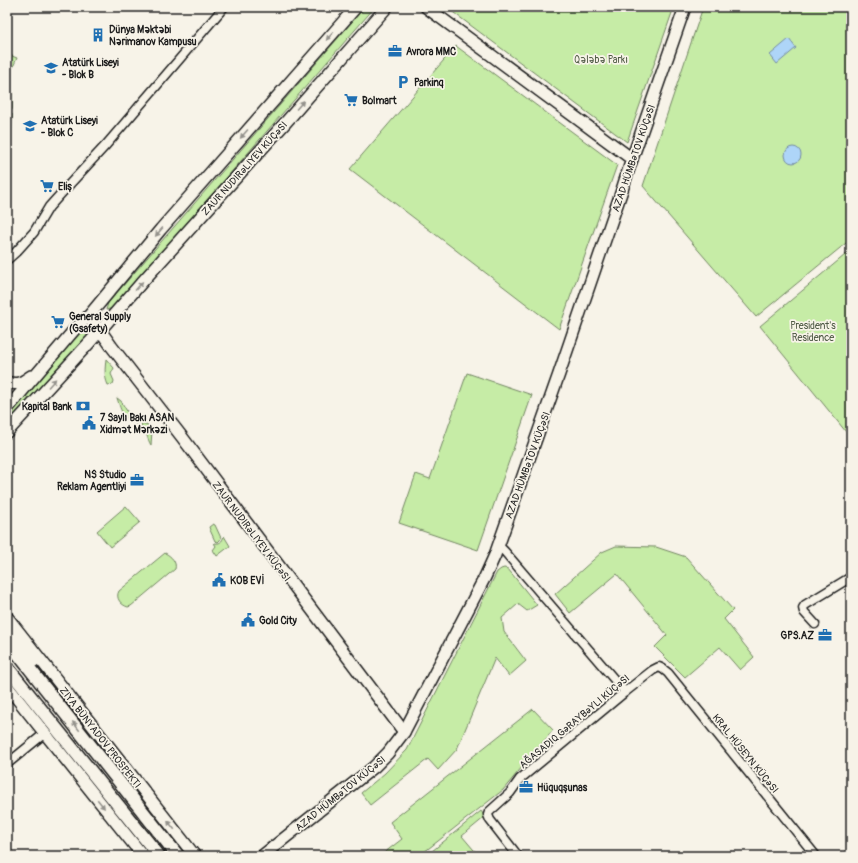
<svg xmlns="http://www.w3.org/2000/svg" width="858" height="863" font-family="Pangolin,sans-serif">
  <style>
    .green { fill: #c6eca6; stroke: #718461 }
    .water { fill: #aed5f8; stroke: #748ba0 }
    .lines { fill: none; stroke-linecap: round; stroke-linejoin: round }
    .street-casing { stroke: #1c1c1c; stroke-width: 11 }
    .secondary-casing { stroke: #1c1c1c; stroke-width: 14 }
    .primary-casing { stroke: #1c1c1c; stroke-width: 15 }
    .street { stroke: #f7f3e8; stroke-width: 8 }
    .secondary { stroke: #f7f3e8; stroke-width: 11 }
    .primary { stroke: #f7f3e8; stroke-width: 12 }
    .oneway { fill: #94928c }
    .labels { text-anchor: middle; stroke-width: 3.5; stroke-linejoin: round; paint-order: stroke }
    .poi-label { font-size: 10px; font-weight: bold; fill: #1c1c1c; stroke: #f7f3e8; text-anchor: start }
    .park-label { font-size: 10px; fill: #4f5a45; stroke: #f7f3e8 }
    .street-label { font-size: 10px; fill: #1c1c1c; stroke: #f7f3e8 }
  </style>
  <rect width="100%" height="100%" fill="#f7f3e8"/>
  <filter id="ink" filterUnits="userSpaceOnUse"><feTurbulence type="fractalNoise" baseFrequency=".025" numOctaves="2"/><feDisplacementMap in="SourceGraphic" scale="8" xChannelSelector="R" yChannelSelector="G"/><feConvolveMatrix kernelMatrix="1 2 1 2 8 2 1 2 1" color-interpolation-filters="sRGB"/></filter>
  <g filter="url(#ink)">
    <!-- green -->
    <g class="green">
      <path d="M365,7H375L113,308L106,310L108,303Z"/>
      <path d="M446,7H674L627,142Z"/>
      <path d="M703,7H851V239L756,317L643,186Z"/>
      <path d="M456,46L617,165L559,329L350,169Z"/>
      <path d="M7,54L17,58L9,76L7,75Z"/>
      <rect x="7" y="81" width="5" height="28"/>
      <path d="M7,114H12L11,147H7Z"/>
      <path d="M851,250V438L760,326Z"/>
      <path d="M88,329L87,337L15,417L11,418H7V413L81,332Z"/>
      <path d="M106,359L114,368L111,374L114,381L113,384L108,385C104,376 105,369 106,359Z"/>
      <path d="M467,373L532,395L478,550L399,523L416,474L430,479Z"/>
      <path d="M117,398L121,401L128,413L137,418V424C122,418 122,413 117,398Z"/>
      <path d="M142,423L148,425L152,430L151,445C147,439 147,431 141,426Z"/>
      <path d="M126,506L140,522L110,547L97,531Z"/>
      <path d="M213,524L215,525L221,538L220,540L218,542L215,541L210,530L209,527Z"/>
      <path d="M224,536L230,546L217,556L213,550L216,546L214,543C220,544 222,542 224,536Z"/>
      <path d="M616,546L656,547L686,557L733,610L724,619L754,657L740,670L720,647L685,677L655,647L667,635L617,574L570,613L555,594L602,552Z"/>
      <path d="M165,553C171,556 177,562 175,569L131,606L128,607C121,605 115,598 119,591Z"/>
      <path d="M504,568L508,569L537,605L527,611L518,604L502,618L504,632L526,661L509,676L495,658L457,749L438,770L428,759L370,805L361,793L385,773L407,750L497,572L501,569Z"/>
      <path d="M533,709L553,730L503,790L419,856H380L402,839L390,822Z"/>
      <path d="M481,811L485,817L462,836L479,856H426Z"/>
    </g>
    <!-- water -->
    <g class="water">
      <path d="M789,39L796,48L777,64L770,55Z"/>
      <circle cx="793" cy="155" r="8"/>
    </g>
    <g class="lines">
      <!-- street casing -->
      <g class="street-casing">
        <g id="street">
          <path d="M7,260L16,252L34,232L49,207L67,187L106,145L224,7"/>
          <path d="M498,545L505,552L625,692"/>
          <path d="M815,624L804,612L803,608L805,605L851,577"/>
          <path d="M7,764L45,733"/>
          <path d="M518,856L490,820L488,815L489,812L510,793L520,779L625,692L653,670L659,667L663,669L668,673L816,856"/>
        </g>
      </g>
      <!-- secondary casing -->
      <g class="secondary-casing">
        <g id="secondary">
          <path d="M426,7L632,159"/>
          <path d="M88,317L100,330L112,347L182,437L404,732"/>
          <path d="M7,382C18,386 22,382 31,376"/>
          <path d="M7,409L75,329L88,317L161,229L356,7"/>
          <path d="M7,432L90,342L143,281L286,122L387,7"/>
          <path d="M7,617L195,856"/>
          <path d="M7,633L34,661"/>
          <path d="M7,686L143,856"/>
          <path d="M262,856L374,767L388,753L404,732L485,577L495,555L559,374L621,193L632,159L685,7"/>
        </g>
      </g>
      <!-- primary casing -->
      <g class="primary-casing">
        <g id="primary">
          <path d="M7,640L178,856"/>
          <path d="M7,667L159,856"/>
        </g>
      </g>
      <!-- street -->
      <use href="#street" class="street"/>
      <!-- secondary -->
      <use href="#secondary" class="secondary"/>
      <!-- primary -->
      <use href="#primary" class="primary"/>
    </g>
    <!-- one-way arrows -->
    <defs><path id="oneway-solid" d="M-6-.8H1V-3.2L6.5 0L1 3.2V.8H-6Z"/></defs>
    <g class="oneway">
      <use href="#oneway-solid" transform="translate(330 36) rotate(131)"/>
      <use href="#oneway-solid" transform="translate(300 105) rotate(-49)"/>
      <use href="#oneway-solid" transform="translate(244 134) rotate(131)"/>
      <use href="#oneway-solid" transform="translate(159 232) rotate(130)"/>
      <use href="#oneway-solid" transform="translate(139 286) rotate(-49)"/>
      <use href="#oneway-solid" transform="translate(52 383) rotate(-48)"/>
      <use href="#oneway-solid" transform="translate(76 726) rotate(-128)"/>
      <use href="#oneway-solid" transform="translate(101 804) rotate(52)"/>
      <use href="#oneway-solid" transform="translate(171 825) rotate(-128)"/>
    </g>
  </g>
  <!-- icons -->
  <defs>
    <g id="building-bare" transform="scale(1.08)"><path d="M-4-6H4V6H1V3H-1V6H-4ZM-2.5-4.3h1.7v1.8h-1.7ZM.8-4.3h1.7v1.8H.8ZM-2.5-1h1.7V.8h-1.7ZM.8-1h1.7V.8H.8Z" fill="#1f6fb2" stroke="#f7f3e8" stroke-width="2.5" paint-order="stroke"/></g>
    <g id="office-bare" transform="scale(1.08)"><path d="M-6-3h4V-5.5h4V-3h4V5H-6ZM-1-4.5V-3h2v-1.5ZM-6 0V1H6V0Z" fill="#1f6fb2" stroke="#f7f3e8" stroke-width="2.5" paint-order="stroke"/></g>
    <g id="school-bare" transform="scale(1.08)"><path d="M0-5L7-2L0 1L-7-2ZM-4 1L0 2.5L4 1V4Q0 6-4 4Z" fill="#1f6fb2" stroke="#f7f3e8" stroke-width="2.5" paint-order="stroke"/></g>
    <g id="parking-bare" transform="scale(1.08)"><path d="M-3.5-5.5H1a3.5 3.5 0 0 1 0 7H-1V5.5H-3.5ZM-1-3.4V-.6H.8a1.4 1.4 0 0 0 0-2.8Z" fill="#1f6fb2" stroke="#f7f3e8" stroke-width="2.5" paint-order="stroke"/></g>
    <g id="supermarket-bare" transform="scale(1.08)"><path d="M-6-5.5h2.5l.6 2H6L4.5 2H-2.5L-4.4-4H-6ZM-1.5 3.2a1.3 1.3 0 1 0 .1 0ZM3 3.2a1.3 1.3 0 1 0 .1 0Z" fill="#1f6fb2" stroke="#f7f3e8" stroke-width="2.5" paint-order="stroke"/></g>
    <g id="bank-bare" transform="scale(1.08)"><path d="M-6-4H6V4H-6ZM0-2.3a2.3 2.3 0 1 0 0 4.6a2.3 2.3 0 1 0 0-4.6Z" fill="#1f6fb2" stroke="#f7f3e8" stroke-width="2.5" paint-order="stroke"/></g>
    <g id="civic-bare" transform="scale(1.08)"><path d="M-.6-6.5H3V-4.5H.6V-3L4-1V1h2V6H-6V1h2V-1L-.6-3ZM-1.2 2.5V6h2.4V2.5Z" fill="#1f6fb2" stroke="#f7f3e8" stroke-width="2.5" paint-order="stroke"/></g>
  </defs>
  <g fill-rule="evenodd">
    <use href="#building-bare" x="98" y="35"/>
    <use href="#office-bare" x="395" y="51"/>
    <use href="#school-bare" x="51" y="68"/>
    <use href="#parking-bare" x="403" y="82"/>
    <use href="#supermarket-bare" x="351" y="100"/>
    <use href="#school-bare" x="30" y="126"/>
    <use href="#supermarket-bare" x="47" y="186"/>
    <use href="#supermarket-bare" x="58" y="322"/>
    <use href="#bank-bare" x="83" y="406"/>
    <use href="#civic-bare" x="89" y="423"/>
    <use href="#office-bare" x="137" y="480"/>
    <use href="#civic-bare" x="219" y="580"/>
    <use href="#civic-bare" x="248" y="620"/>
    <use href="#office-bare" x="825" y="635"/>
    <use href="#office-bare" x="526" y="787"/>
  </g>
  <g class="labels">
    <!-- poi labels -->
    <g class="poi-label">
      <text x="109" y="33">Dünya Məktəbi<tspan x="109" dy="12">Nərimanov Kampusu</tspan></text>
      <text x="406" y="55">Avrora MMC</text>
      <text x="62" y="66">Atatürk Liseyi<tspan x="62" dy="12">- Blok B</tspan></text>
      <text x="414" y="86">Parkinq</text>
      <text x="362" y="104">Bolmart</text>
      <text x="41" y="124">Atatürk Liseyi<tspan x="41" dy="12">- Blok C</tspan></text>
      <text x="58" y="190">Eliş</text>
      <text x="69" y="320">General Supply<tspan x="69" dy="12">(Gsafety)</tspan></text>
      <text x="72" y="410" text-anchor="end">Kapital Bank</text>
      <text x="100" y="421">7 Saylı Bakı ASAN<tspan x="100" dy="12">Xidmət Mərkəzi</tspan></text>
      <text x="126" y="478" text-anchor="end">NS Studio<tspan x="126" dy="12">Reklam Agentliyi</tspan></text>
      <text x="230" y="584">KOB EVİ</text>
      <text x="259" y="624">Gold City</text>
      <text x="814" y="639" text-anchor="end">GPS.AZ</text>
      <text x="537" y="791">Hüquqşunas</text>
    </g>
    <!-- park labels -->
    <g class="park-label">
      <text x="601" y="63">Qələbə Parkı</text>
      <text x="813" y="329">President's<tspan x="813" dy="12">Residence</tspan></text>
    </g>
    <!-- street labels -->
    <g class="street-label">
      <text transform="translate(633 158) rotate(-71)" y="4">AZAD HÜMBƏTOV KÜÇƏSI</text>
      <text transform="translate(244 168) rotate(-48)" y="4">ZAUR NUDIRƏLIYEV KÜÇƏSI</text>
      <text transform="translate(527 465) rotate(-70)" y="4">AZAD HÜMBƏTOV KÜÇƏSI</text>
      <text transform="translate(252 531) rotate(53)" y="4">ZAUR NUDIRƏLIYEV KÜÇƏSI</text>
      <text transform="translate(574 721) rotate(-40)" y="4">AĞASADIQ GƏRAYBƏYLI KÜÇƏSI</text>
      <text transform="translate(101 737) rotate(52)" y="4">ZIYA BÜNYADOV PROSPEKTI</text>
      <text transform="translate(746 753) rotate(51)" y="4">KRAL HÜSEYN KÜÇƏSI</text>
      <text transform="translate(340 793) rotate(-39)" y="4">AZAD HÜMBƏTOV KÜÇƏSI</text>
    </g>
  </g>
  <!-- margin -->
  <rect width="858" height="863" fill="none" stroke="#f7f3e8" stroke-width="24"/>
  <rect x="12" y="12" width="834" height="839" fill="none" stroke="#1c1c1c" stroke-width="1.5" filter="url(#ink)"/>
</svg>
